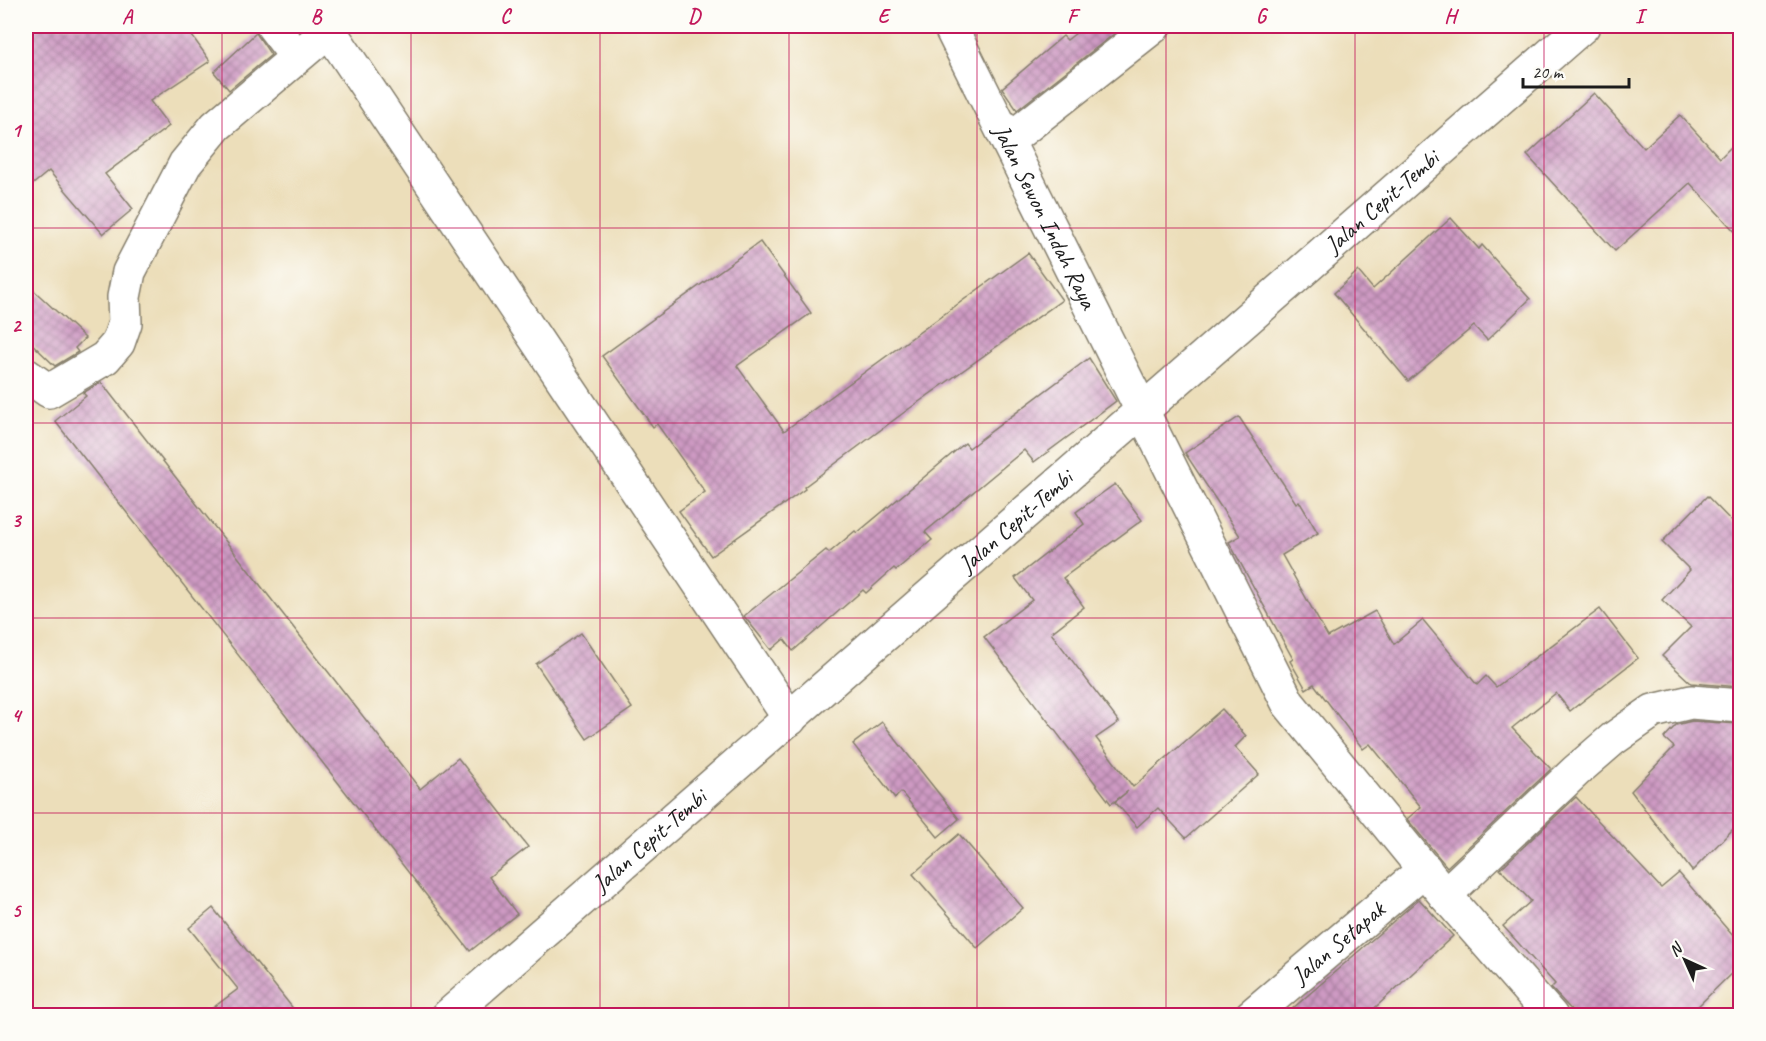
<svg xmlns="http://www.w3.org/2000/svg" width="1766" height="1041" font-family="Caveat,sans-serif">
  <style>
    .building { fill: url(#building-cross-hatch) }
    .lines { fill: none; stroke-linecap: round; stroke-linejoin: round }
    .street-casing { stroke: #847d6b; stroke-width: 36 }
    .secondary-casing { stroke: #847d6b; stroke-width: 36 }
    .street { stroke: #fff; stroke-width: 33 }
    .secondary { stroke: #fff; stroke-width: 33 }
    .grid { fill: none; stroke: #c2185b; stroke-width: 1.5; stroke-opacity: 0.55 }
    .labels { text-anchor: middle; stroke-width: 4.5; stroke-linejoin: round; paint-order: stroke }
    .street-label { font-size: 24px; fill: #1c1c1c; stroke: #fdfcf7 }
    .neatline { fill: none; stroke: #c2185b; stroke-width: 2 }
    .grid-label { font-size: 20px; text-anchor: middle; font-weight: bold; fill: #c2185b }
  </style>
  <defs>
    <pattern id="building-cross-hatch" width="8" height="8" patternUnits="userSpaceOnUse" patternTransform="scale(1.5)"><rect width="8" height="8" fill="#ce9ac3"/><path d="M0 0l8 8M0 8l8-8" fill="none" stroke="#a67d9e"/></pattern>
  </defs>
  <rect width="100%" height="100%" fill="#fdfcf7"/>
  <filter id="ink" filterUnits="userSpaceOnUse"><feTurbulence type="fractalNoise" baseFrequency=".0167" numOctaves="2"/><feDisplacementMap in="SourceGraphic" scale="12" xChannelSelector="R" yChannelSelector="G"/><feConvolveMatrix kernelMatrix="1 2 1 2 8 2 1 2 1" color-interpolation-filters="sRGB"/></filter>
  <filter id="wash" filterUnits="userSpaceOnUse"><feTurbulence type="fractalNoise" baseFrequency=".008" numOctaves="4" result="noise"/><feDisplacementMap in="SourceGraphic" scale="24" xChannelSelector="R" yChannelSelector="G"/><feGaussianBlur stdDeviation="1.35" result="paint"/><feColorMatrix in="noise" values="0 0 0 0 0 0 0 0 0 0 0 0 0 0 0 0 0 1.4 0 .05"/><feComposite in="paint" operator="in"/></filter>
  <g filter="url(#wash)">
    <rect width="100%" height="100%" fill="#ecdeba"/>
    <g id="blocks">
      <!-- building -->
      <g class="building">
        <path d="M26,26H185L210,61L150,101L169,126L105,174L133,209L103,234L49,171L26,190Z"/>
        <path d="M1085,26H1124L1017,110L1002,88L1063,36L1067,40Z"/>
        <path d="M256,33L271,55L229,90L214,72Z"/>
        <path d="M1594,93L1644,148L1680,115L1720,158L1740,138V237L1690,183L1615,251L1527,155Z"/>
        <path d="M1451,218L1479,249L1482,245L1530,299L1487,340L1474,326L1408,381L1334,293L1358,271L1373,289Z"/>
        <path d="M760,242L811,313L737,366L784,431L1028,253L1062,300L906,411L804,487L805,489L711,556L679,511L705,492L657,424L653,427L602,356Z"/>
        <path d="M26,283L85,338L75,348L78,352L55,366L26,338Z"/>
        <path d="M1089,358L1116,401L1034,462L1024,450L925,532L932,540L896,570L894,568L866,593L863,590L793,651L784,639L771,650L744,616L826,550L829,553L855,531L857,533L965,443L969,448Z"/>
        <path d="M101,382L420,789L458,758L528,847L489,877L517,914L470,951L55,421L86,396L83,393Z"/>
        <path d="M1239,417L1296,503L1299,501L1318,533L1282,555L1328,637L1375,611L1394,644L1423,620L1477,685L1486,676L1496,687L1600,609L1638,658L1570,711L1556,693L1512,728L1551,769L1447,867L1407,819L1421,807L1370,744L1363,749L1314,684L1306,689L1290,661L1293,659L1229,542L1240,536L1185,453Z"/>
        <path d="M1115,484L1142,520L1063,578L1084,607L1051,633L1119,722L1096,738L1133,787L1222,709L1246,736L1235,747L1259,774L1186,838L1158,808L1137,827L1115,802L1128,791L1111,804L984,637L1032,600L1015,578L1084,524L1076,512Z"/>
        <path d="M1707,496L1740,530V687L1691,683L1662,656L1691,627L1662,600L1690,570L1662,542Z"/>
        <path d="M581,633L632,708L587,739L536,664Z"/>
        <path d="M1692,721L1740,724V822L1692,871L1631,791L1674,747L1664,738L1676,725Z"/>
        <path d="M882,722L959,819L938,837L901,792L895,798L853,744Z"/>
        <path d="M1576,797L1661,888L1679,873L1740,944V965L1688,1016H1577L1551,988L1555,984L1503,926L1531,901L1500,869Z"/>
        <path d="M959,834L1023,908L977,948L913,874Z"/>
        <path d="M1419,899L1453,936L1366,1016H1284Z"/>
        <path d="M213,908L299,1016H202L238,989L189,928Z"/>
      </g>
    </g>
  </g>
  <g filter="url(#ink)">
    <use href="#blocks" fill-opacity="0" stroke="#847d6b" stroke-width="1.5"/>
    <g class="lines">
      <!-- street casing -->
      <g class="street-casing">
        <g id="street">
          <path d="M273,26L296,56"/>
          <path id="s1" d="M950,26L1288,703L1445,895L1551,1016"/>
          <path d="M329,30L790,719"/>
          <path d="M1009,140L1154,26"/>
          <path d="M26,375L49,391L105,358L118,343L125,323L124,297L129,272L185,164L216,126L334,26"/>
          <path d="M1445,895L1576,771L1613,739L1653,711L1691,702L1740,706"/>
          <path id="s2" d="M1251,1016L1425,869"/>
        </g>
      </g>
      <!-- secondary casing -->
      <g class="secondary-casing">
        <g id="secondary">
          <path id="s3" d="M448,1016L1583,26"/>
        </g>
      </g>
      <!-- street -->
      <use href="#street" class="street"/>
      <!-- secondary -->
      <use href="#secondary" class="secondary"/>
    </g>
  </g>
  <!-- grid -->
  <path class="grid" d="M222,26V1016M411,26V1016M600,26V1016M789,26V1016M977,26V1016M1166,26V1016M1355,26V1016M1544,26V1016M26,228H1740M26,423H1740M26,618H1740M26,813H1740"/>
  <g class="labels">
    <!-- street labels -->
    <g class="street-label">
      <text dy="8" stroke="none"><textPath href="#s3" startOffset="1239">Jalan Cepit-Tembi</textPath></text>
      <text dy="8" stroke="none"><textPath href="#s1" startOffset="213">Jalan Sewon Indah Raya</textPath></text>
      <text dy="8" stroke="none"><textPath href="#s3" startOffset="753">Jalan Cepit-Tembi</textPath></text>
      <text dy="8" stroke="none"><textPath href="#s3" startOffset="267">Jalan Cepit-Tembi</textPath></text>
      <text dy="8" stroke="none"><textPath href="#s2" startOffset="114">Jalan Setapak</textPath></text>
    </g>
  </g>
  <!-- margin -->
  <rect width="1766" height="1041" fill="none" stroke="#fdfcf7" stroke-width="66"/>
  <!-- north arrow -->
  <g transform="translate(1685 960) rotate(315)" stroke="#fdfcf7" stroke-width="4.5" paint-order="stroke">
  <path d="M0-4.5L10 22L0 15L-10 22Z" fill="#1c1c1c"/>
  <text y="-9" font-size="16" font-weight="bold" text-anchor="middle" fill="#1c1c1c">N</text>
  </g>
  <!-- scale -->
  <path d="M1523 78v9h106v-9" fill="none" stroke="#1c1c1c" stroke-width="3"/>
  <text x="1532" y="78" font-size="18" fill="#1c1c1c" stroke="#fdfcf7" stroke-width="4.5" paint-order="stroke">20 m</text>
  <rect x="33" y="33" width="1700" height="975" class="neatline"/>
  <g class="grid-label">
    <text x="127" y="23">A</text>
    <text x="316" y="23">B</text>
    <text x="505" y="23">C</text>
    <text x="694" y="23">D</text>
    <text x="883" y="23">E</text>
    <text x="1072" y="23">F</text>
    <text x="1261" y="23">G</text>
    <text x="1450" y="23">H</text>
    <text x="1639" y="23">I</text>
    <text x="16" y="137">1</text>
    <text x="16" y="332">2</text>
    <text x="16" y="527">3</text>
    <text x="16" y="722">4</text>
    <text x="16" y="917">5</text>
  </g>
</svg>
